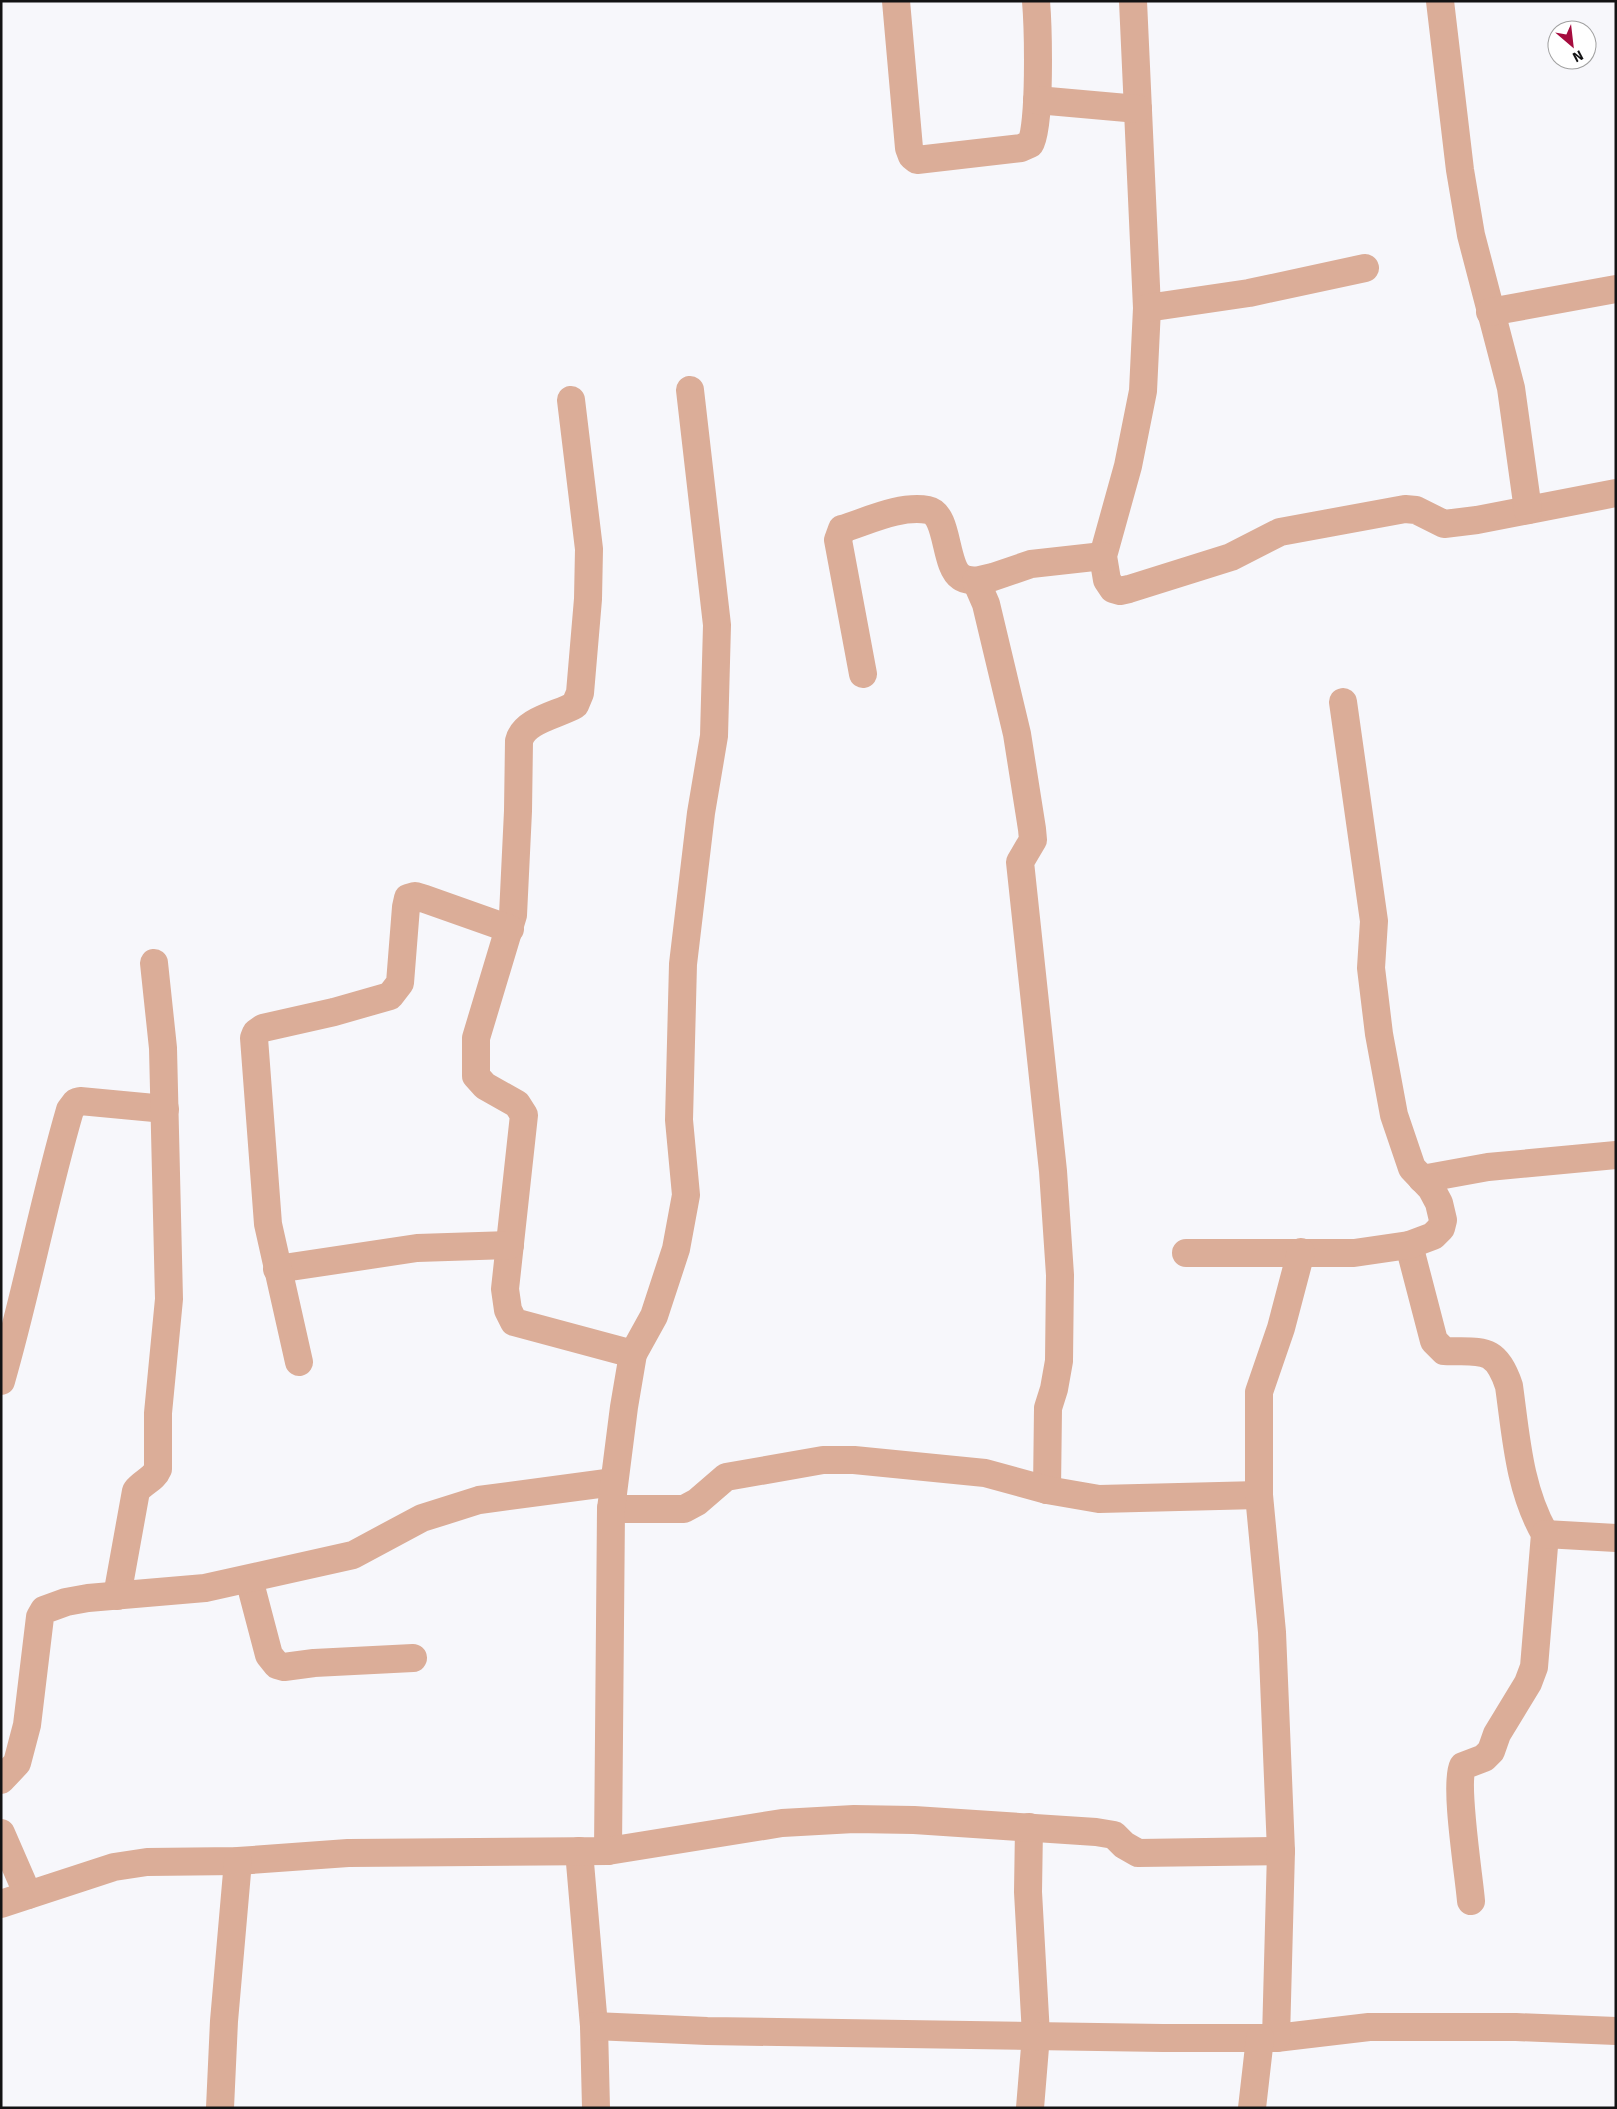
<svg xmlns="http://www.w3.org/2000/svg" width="1617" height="2109" font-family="Signika,sans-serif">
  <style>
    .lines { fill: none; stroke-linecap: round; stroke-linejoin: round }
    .minor { stroke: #dbad98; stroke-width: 28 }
  </style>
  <rect width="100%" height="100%" fill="#f7f7fb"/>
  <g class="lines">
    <!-- minor -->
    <g class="minor">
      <path d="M896,1L909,148L912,156L917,160L1021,148L1030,144C1041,128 1038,25 1036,1"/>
      <path d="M1133,1L1147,308L1143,391L1128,466L1103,556L1107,580L1113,589L1120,591L1129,589L1231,557L1280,532L1405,509L1416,510L1444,524L1477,520L1616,493"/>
      <path d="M1440,1L1460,170L1471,235L1511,388L1528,510"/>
      <path d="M1037,100L1138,109"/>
      <path d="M1147,308L1249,293L1365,268"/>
      <path d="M1490,312L1616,289"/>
      <path d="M571,400L589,549L588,599L580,693L575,705C558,715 524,720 519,741L518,811L513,915L476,1038V1076L485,1086L517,1104L524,1115L505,1289L508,1310L514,1322L633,1354"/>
      <path d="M863,674L838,540L842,529C868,521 900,505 928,510C949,514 944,566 961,577C965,580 971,580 976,581"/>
      <path d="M1422,1179L1488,1167L1616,1155"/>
      <path d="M1409,1245L1434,1341L1444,1351C1480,1353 1495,1344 1509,1386C1516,1436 1519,1489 1545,1534L1534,1667L1528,1683L1497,1734L1491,1751L1484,1758L1463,1766C1454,1783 1469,1876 1471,1901"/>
      <path d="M1186,1253H1354L1409,1245L1433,1236L1441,1228L1443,1220L1439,1203L1431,1188L1412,1168L1394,1115L1379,1034L1371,968L1374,921L1343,702"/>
      <path d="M277,1269L417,1248L510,1245"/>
      <path d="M299,1362L268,1224L254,1038L256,1033L263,1028L334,1012L390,996L400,983L406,907L408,898L415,896L425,899L510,929"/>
      <path d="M1,1381C27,1291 44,1199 70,1110L76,1102L80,1101L165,1109"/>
      <path d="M1047,1490L1048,1408L1054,1389L1059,1361L1060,1275L1053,1171L1020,862L1033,840L1032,829L1017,734L986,604L976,581L993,577L1031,564L1103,556"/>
      <path d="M611,1509H684L697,1502L726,1477L823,1460H854L985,1473L1047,1490L1099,1499L1259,1495"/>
      <path d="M1545,1534L1616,1538"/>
      <path d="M249,1579L269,1655L277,1665L284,1667L314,1663L413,1658"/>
      <path d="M117,1596L136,1491C143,1482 154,1479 158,1469V1413L169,1299L163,1048L154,963"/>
      <path d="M1,1780L17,1763L27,1725L40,1617L44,1610L66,1602L88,1598L205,1588L353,1555L422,1518L479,1500L614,1482"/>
      <path d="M1029,1827L1028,1892L1036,2035L1030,2108"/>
      <path d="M1,1833L28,1895"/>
      <path d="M579,1851L594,2026L596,2108"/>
      <path d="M608,1851L611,1509L624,1407L633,1354L654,1316L676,1249L686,1195L679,1120L683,964L701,813L714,736L717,625L690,390"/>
      <path d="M1,1904L114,1867L147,1862L238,1861L348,1853L608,1851L782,1823L854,1819L914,1820L1096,1832L1114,1835L1124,1845L1138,1853L1281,1851"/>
      <path d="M594,2026L707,2031L1163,2038H1276L1369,2027H1516L1616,2031"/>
      <path d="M1276,2038L1281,1851L1272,1632L1259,1495V1392L1281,1328L1301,1252"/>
      <path d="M220,2108L224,2021L238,1861"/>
      <path d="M1252,2108L1260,2038"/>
    </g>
  </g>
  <!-- border -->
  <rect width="1617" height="2109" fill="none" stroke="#131314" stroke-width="5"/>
  <!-- north arrow -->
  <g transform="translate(1572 45) rotate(152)"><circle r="24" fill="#ffffff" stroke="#a1a1a1"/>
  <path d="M0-4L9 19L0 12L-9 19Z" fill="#a50c3e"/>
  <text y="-8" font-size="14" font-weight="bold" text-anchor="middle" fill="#131314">N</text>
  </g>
</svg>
